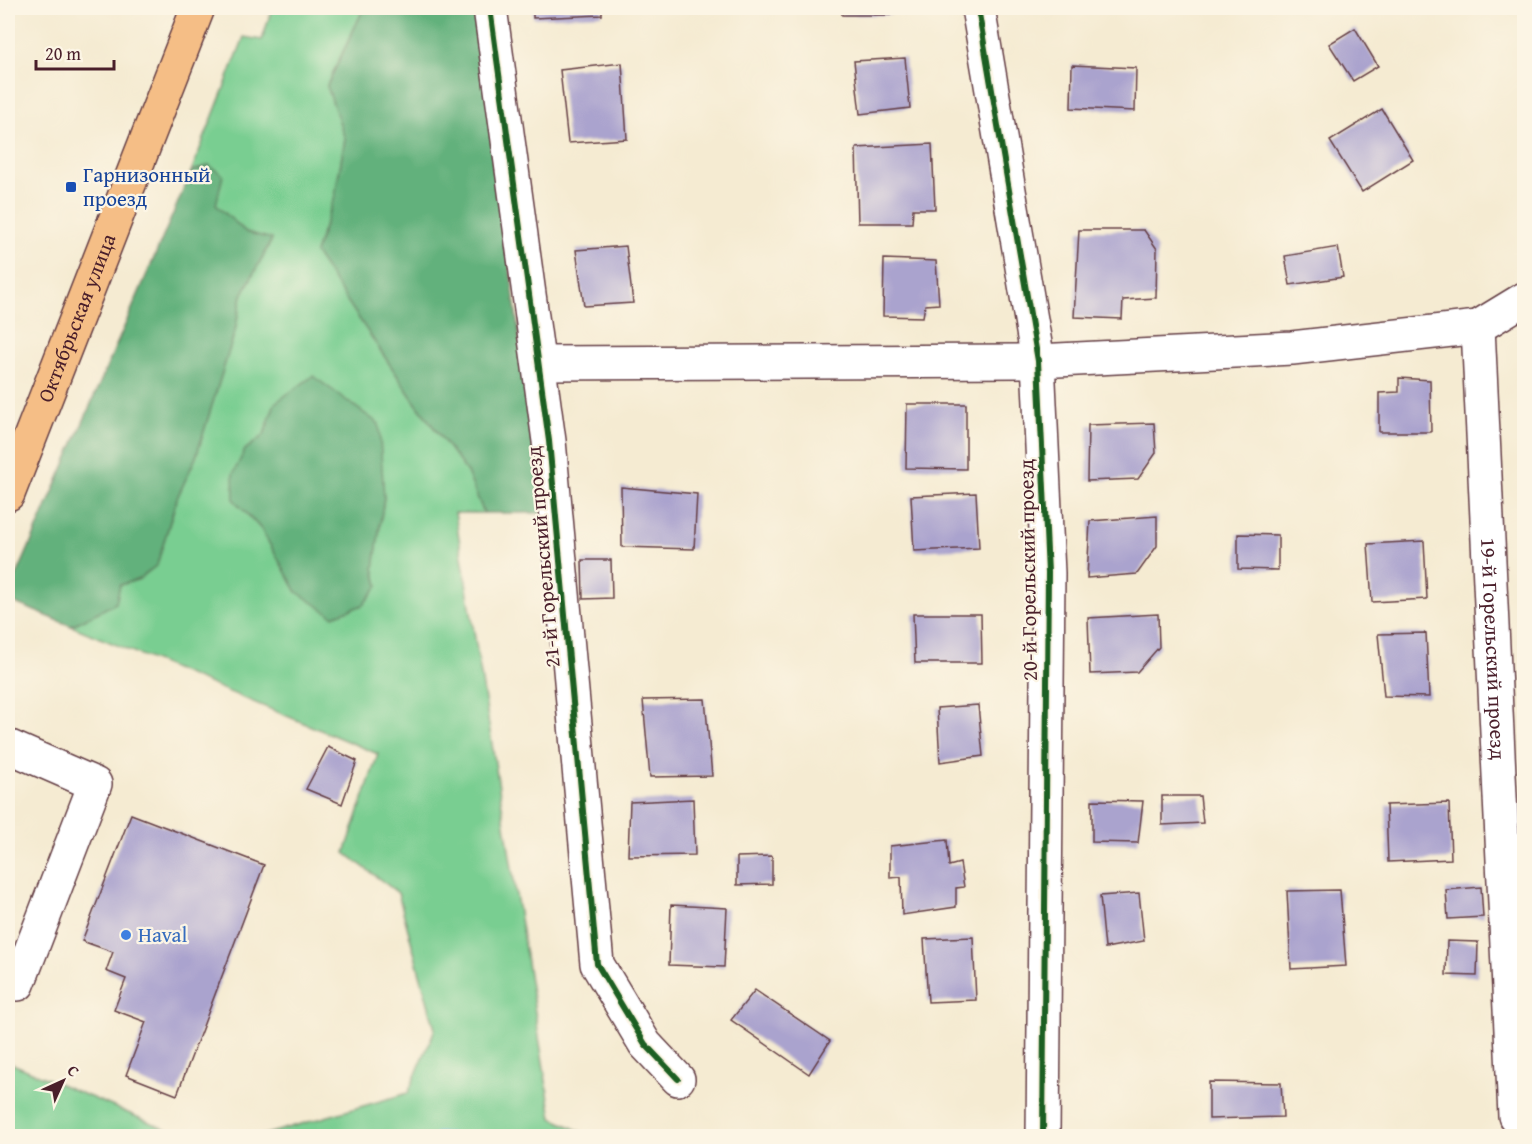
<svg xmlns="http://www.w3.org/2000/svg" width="1532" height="1144" font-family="'Gentium Book Plus',serif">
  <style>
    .green { fill: #79ce91; stroke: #62765e; stroke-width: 1.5; fill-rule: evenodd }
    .forest { fill: #62b17b; stroke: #566853; stroke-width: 1.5 }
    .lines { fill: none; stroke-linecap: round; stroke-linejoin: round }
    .stream { stroke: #67afde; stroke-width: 8 }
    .building { fill: #aaa3ce }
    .minor-casing { stroke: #643e44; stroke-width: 36 }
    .major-casing { stroke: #643e44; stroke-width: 36 }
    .minor { stroke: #fff; stroke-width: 33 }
    .major { stroke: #f5be86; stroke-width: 33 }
    .cycleway-casing { stroke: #fcf5e5; stroke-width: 10 }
    .cycleway { stroke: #1b5e20; stroke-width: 6 }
    .transit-dot { fill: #1a4fb4; stroke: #fcf5e5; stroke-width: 2 }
    .shop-dot { fill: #3f7fe0; stroke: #fcf5e5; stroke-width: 2 }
    .labels { text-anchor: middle; stroke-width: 4.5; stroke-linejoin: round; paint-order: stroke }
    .transit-label { font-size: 21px; fill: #164399; stroke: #fcf5e5; text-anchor: start }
    .street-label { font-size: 21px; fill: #4a1f2b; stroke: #fcf5e5 }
    .shop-label { font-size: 21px; fill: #366cbe; stroke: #fcf5e5; text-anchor: start }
  </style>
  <rect width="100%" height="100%" fill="#fcf5e5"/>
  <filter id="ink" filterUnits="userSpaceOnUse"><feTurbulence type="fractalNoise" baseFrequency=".0167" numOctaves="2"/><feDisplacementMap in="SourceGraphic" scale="12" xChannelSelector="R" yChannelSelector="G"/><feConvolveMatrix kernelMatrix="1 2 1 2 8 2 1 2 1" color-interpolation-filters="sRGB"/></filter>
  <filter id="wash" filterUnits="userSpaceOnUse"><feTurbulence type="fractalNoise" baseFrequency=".008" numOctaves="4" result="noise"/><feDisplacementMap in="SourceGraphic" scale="24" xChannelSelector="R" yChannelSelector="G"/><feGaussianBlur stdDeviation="1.35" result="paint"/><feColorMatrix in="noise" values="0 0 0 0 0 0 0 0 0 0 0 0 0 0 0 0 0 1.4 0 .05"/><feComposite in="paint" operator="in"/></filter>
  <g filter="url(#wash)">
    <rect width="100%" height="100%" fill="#f5ebd2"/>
    <!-- green -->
    <g class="green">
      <path d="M272,8H364L327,85L345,139L335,196L315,253L415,402L467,472L484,513H455L552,1118L590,1136H260L408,1093L435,1029L398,893L345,853L378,754L71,626L115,603L120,585L140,579L167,532L177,498L196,457L235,331L242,295L272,240L246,232L216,205L209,165L191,172L244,37L262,40ZM275,403L384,497L374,568L378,586L297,592L261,529L235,500L245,450L264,435Z"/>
      <path d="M8,1062L182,1136H8Z"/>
    </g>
    <!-- forest -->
    <g class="forest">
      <path d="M364,8H475L543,513H484L467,472L415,402L315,253L335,196L345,139L327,86Z"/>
      <path d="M209,165L223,175L216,205L246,232L272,239L242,295L235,331L196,457L177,498L157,565L139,579L120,585L116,603L71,626L8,600V596L191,172Z"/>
      <path d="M313,376L379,424L384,497L374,568L378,586L363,605L333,616L297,592L261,529L234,500L233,474L245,450L264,435L275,403Z"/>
    </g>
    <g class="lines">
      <!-- stream -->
      <path class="stream" d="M438,1136H450"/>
    </g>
    <g id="blocks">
      <!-- building -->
      <g class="building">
        <path d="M533,8H602V15L533,18Z"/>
        <rect x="842" y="8" width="49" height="7"/>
        <path d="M1355,28L1378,66L1353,81L1329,44Z"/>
        <path d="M905,58L910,108L860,114L854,61Z"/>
        <path d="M622,63L627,139L568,143L560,70Z"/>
        <path d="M1072,65L1136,68L1135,111L1071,108Z"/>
        <path d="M1382,109L1413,160L1362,192L1330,141Z"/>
        <path d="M932,144L935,209H913L912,223H858L856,148Z"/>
        <path d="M1079,230H1144L1157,249L1156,298L1123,300L1122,319L1074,317Z"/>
        <path d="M626,246L633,303L584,306L576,250Z"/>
        <path d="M1338,247L1343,277L1290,285L1285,256Z"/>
        <path d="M884,259L936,261L939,304L925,305L923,317L883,316Z"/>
        <path d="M1399,378L1430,380L1431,432H1379V393L1399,392Z"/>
        <path d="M907,404H966V469L906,468Z"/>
        <path d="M1154,423L1156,453L1138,479L1087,481L1088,425Z"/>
        <path d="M621,487L697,494L694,549L622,547Z"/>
        <path d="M976,493L979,548L914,551L911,496Z"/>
        <path d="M1157,516V546L1137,574L1087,578L1090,521Z"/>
        <path d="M1238,534L1278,535V570L1238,569Z"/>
        <path d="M1424,541L1427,599L1372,602L1368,544Z"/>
        <path d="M582,560H611L612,598L583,599Z"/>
        <path d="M913,614H981L982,663H915Z"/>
        <path d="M1158,614L1159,647L1137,672L1090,674L1088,618Z"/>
        <path d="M1426,633L1429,697L1384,696L1378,634Z"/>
        <path d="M705,699L712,776L650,777L643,700Z"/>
        <path d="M978,705L983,756L940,762L937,708Z"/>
        <path d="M328,747L357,761L342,804L306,789Z"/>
        <path d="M1162,796H1200L1203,823L1162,825Z"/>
        <path d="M693,799L695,855L628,856L630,802Z"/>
        <path d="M1092,800L1143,801L1138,843L1092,842Z"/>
        <path d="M1449,803L1451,859L1388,862L1386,805Z"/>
        <path d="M131,814L264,865L177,1095L126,1075L146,1022L114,1010L126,979L106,971L113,952L82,941Z"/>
        <path d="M947,840L949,866L960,863L964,887L956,888V907L902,915L901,877L890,878V846Z"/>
        <path d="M772,856V884L737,885V857Z"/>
        <path d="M1481,887L1483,917L1448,919L1446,890Z"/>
        <path d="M1340,890L1346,966L1291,969L1287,891Z"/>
        <path d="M1139,893L1144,941L1105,948L1100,896Z"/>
        <path d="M671,905L727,908L724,967L669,965Z"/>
        <path d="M973,937L976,1000L928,1002L924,939Z"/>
        <path d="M1447,941L1478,942L1477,976L1446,975Z"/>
        <path d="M755,990L830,1041L809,1074L731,1020Z"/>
        <path d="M1209,1082L1281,1083L1283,1117L1209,1119Z"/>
      </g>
    </g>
  </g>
  <g filter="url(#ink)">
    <use href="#blocks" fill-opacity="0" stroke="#643e44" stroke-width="1.5"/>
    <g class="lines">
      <!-- minor casing -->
      <g class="minor-casing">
        <g id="minor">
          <path d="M490,8L549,441L597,964L645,1044L678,1079"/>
          <path d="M978,8L1038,361L1048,573L1043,1136"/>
          <path id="s1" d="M1478,327L1515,1116"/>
          <path d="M539,363L1038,361L1292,348L1478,327L1524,299"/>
          <path d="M8,746L95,784L18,984L8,979"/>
        </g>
      </g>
      <!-- major casing -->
      <g class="major-casing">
        <g id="major">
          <path id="s2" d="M8,494L198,8"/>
        </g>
      </g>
      <!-- minor -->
      <use href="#minor" class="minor"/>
      <!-- major -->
      <use href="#major" class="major"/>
      <!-- cycleway casing -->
      <g class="cycleway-casing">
        <g id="cycleway">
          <path d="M490,8L549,441L597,964L645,1044L678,1079"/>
          <path d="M978,8L1038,361L1048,573L1043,1136"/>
        </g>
      </g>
      <!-- cycleway -->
      <use href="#cycleway" class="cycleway"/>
    </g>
  </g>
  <!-- markers -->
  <rect class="transit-dot" x="65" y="181" width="12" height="12" rx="3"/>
  <circle class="shop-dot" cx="126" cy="935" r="6"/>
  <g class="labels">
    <!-- transit labels -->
    <g class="transit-label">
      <text x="83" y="182">Гарнизонный<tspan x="83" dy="24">проезд</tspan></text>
    </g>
    <!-- street labels -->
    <g class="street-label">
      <text dy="7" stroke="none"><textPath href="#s2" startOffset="189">Октябрьская улица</textPath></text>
      <text transform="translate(543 557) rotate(-95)" y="7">21-й Горельский проезд</text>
      <text transform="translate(1028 570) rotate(-91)" y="7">20-й Горельский проезд</text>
      <text dy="7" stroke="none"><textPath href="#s1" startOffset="322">19-й Горельский проезд</textPath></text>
    </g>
    <!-- shop labels -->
    <g class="shop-label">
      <text x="138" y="942">Haval</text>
    </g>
  </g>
  <!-- margin -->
  <rect width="1532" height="1144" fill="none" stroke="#fcf5e5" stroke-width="30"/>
  <!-- north arrow -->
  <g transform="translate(63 1081) rotate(45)" stroke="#fcf5e5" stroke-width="4.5" paint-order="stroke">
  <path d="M0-4.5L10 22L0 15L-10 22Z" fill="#4a1f2b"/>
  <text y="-9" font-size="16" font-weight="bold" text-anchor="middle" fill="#4a1f2b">С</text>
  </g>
  <!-- scale -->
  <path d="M36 60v9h78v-9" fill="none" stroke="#4a1f2b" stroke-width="3"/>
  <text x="45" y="60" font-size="18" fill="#4a1f2b" stroke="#fcf5e5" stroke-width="4.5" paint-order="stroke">20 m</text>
</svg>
